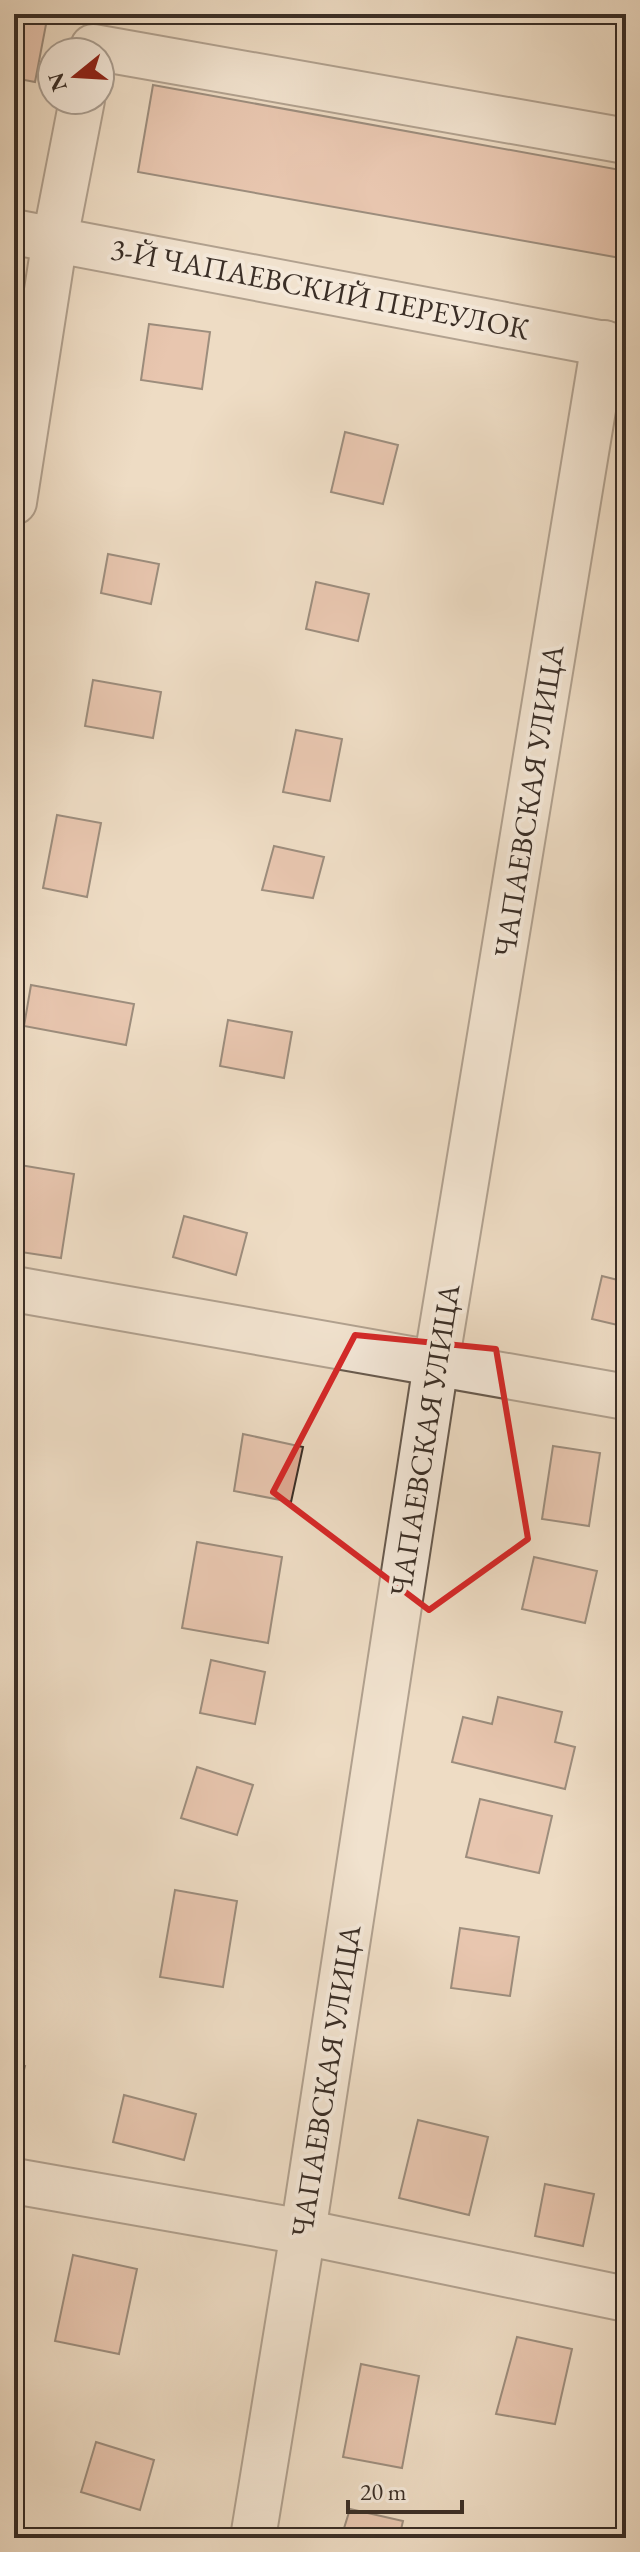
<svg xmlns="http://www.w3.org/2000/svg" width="640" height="2552" font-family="'EB Garamond',serif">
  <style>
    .building { fill: #dfab94; stroke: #3a2e26; stroke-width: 2 }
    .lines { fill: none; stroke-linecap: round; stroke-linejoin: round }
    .minor-casing { stroke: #675a4e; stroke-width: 48 }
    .minor { stroke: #f4e8d9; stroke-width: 44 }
    .marked { fill: none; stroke: #d62828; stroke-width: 6; stroke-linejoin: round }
    .labels { text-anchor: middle; stroke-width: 8; stroke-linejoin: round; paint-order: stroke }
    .street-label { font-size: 30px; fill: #3a2e26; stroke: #f4e8d9 }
  </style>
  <rect width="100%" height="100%" fill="#eedcc4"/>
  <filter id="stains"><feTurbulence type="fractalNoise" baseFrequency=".0025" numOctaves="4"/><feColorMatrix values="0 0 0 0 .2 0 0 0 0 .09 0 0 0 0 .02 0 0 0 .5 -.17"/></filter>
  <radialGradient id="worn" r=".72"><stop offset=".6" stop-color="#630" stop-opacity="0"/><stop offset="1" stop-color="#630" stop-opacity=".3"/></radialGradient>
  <!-- building -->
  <g class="building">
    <path d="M14,14H48L35,82L14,78Z"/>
    <path d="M153,85L626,171V259L138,172Z"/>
    <path d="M149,324L210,332L202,389L141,380Z"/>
    <path d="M345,432L398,445L383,504L331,492Z"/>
    <path d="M108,554L159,564L151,604L101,593Z"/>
    <path d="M316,582L369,594L358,641L306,629Z"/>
    <path d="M93,680L161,692L153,738L85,726Z"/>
    <path d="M296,730L342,739L330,801L283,792Z"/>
    <path d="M57,815L101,823L87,897L43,888Z"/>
    <path d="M274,846L324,857L313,898L262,890Z"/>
    <path d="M31,985L134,1004L126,1045L24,1026Z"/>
    <path d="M228,1020L292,1032L284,1078L220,1066Z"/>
    <path d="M14,1164L74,1174L61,1258L14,1251Z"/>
    <path d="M184,1216L247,1233L236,1275L173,1257Z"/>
    <path d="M602,1276L626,1282V1327L592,1319Z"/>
    <path d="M243,1434L303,1447L291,1502L234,1491Z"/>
    <path d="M553,1446L600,1453L589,1526L542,1519Z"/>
    <path d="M197,1542L282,1557L268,1643L182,1628Z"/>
    <path d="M534,1557L597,1571L585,1623L522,1609Z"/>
    <path d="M211,1660L265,1672L255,1724L200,1713Z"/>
    <path d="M498,1697L562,1712L555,1742L575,1747L565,1789L452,1762L463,1717L492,1724Z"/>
    <path d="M197,1767L253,1785L237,1835L181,1818Z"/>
    <path d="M480,1799L552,1816L539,1873L466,1857Z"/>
    <path d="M175,1890L237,1901L223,1987L160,1977Z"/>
    <path d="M460,1928L519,1937L510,1996L451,1988Z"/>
    <path d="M14,2063L25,2066L14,2109Z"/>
    <path d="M124,2095L196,2114L184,2160L113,2142Z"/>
    <path d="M418,2120L488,2137L469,2215L399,2198Z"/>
    <path d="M545,2184L594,2194L583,2246L535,2236Z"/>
    <path d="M73,2255L137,2269L119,2354L55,2341Z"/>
    <path d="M517,2337L572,2349L555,2424L496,2414Z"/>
    <path d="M361,2364L419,2376L402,2468L343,2457Z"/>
    <path d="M96,2442L154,2460L140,2510L81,2492Z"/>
    <path d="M350,2509L403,2521L399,2538H341Z"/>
  </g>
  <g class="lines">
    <!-- minor casing -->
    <g class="minor-casing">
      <g id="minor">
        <path d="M93,47L626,141"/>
        <path d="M14,232L626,348"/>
        <path d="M14,502L55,239L82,100"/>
        <path d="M14,1289L626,1397"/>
        <path d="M14,2181L303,2232L626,2299"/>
        <path d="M253,2538L303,2232L436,1364L604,343"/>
      </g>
    </g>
    <!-- minor -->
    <use href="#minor" class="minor"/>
  </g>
  <!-- marked area -->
  <path d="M0 0H640V2552H0ZM355,1335L496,1349L528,1539L429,1610L273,1492Z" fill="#eedcc4" fill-opacity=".55" fill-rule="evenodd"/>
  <path class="marked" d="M355,1335L496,1349L528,1539L429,1610L273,1492Z"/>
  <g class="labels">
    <!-- street labels -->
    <g class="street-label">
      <text transform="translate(320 289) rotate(11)" y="10">3-Й ЧАПАЕВСКИЙ ПЕРЕУЛОК</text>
      <text transform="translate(529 801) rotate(-81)" y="10">ЧАПАЕВСКАЯ УЛИЦА</text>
      <text transform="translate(425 1440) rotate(-81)" y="10">ЧАПАЕВСКАЯ УЛИЦА</text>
      <text transform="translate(326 2081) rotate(-81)" y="10">ЧАПАЕВСКАЯ УЛИЦА</text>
    </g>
  </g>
  <!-- margin -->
  <rect width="640" height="2552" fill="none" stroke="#eedcc4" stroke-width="48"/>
  <rect x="16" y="16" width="608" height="2520" fill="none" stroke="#3a2e26" stroke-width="4"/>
  <rect x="24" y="24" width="592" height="2504" fill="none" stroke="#3a2e26" stroke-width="2"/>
  <!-- north arrow -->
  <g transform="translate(76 76) rotate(252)"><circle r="38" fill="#f4e8d9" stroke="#aa9e91" stroke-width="2"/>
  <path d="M0-6L14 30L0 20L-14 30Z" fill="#8f2418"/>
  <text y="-12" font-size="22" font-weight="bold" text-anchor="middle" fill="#3a2e26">N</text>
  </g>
  <!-- scale -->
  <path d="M348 2500v12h114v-12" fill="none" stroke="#3a2e26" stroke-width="4"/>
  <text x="360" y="2500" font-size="24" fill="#3a2e26" stroke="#f4e8d9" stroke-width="6" paint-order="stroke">20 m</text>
  <rect width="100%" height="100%" filter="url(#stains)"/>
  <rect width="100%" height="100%" fill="url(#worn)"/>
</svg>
